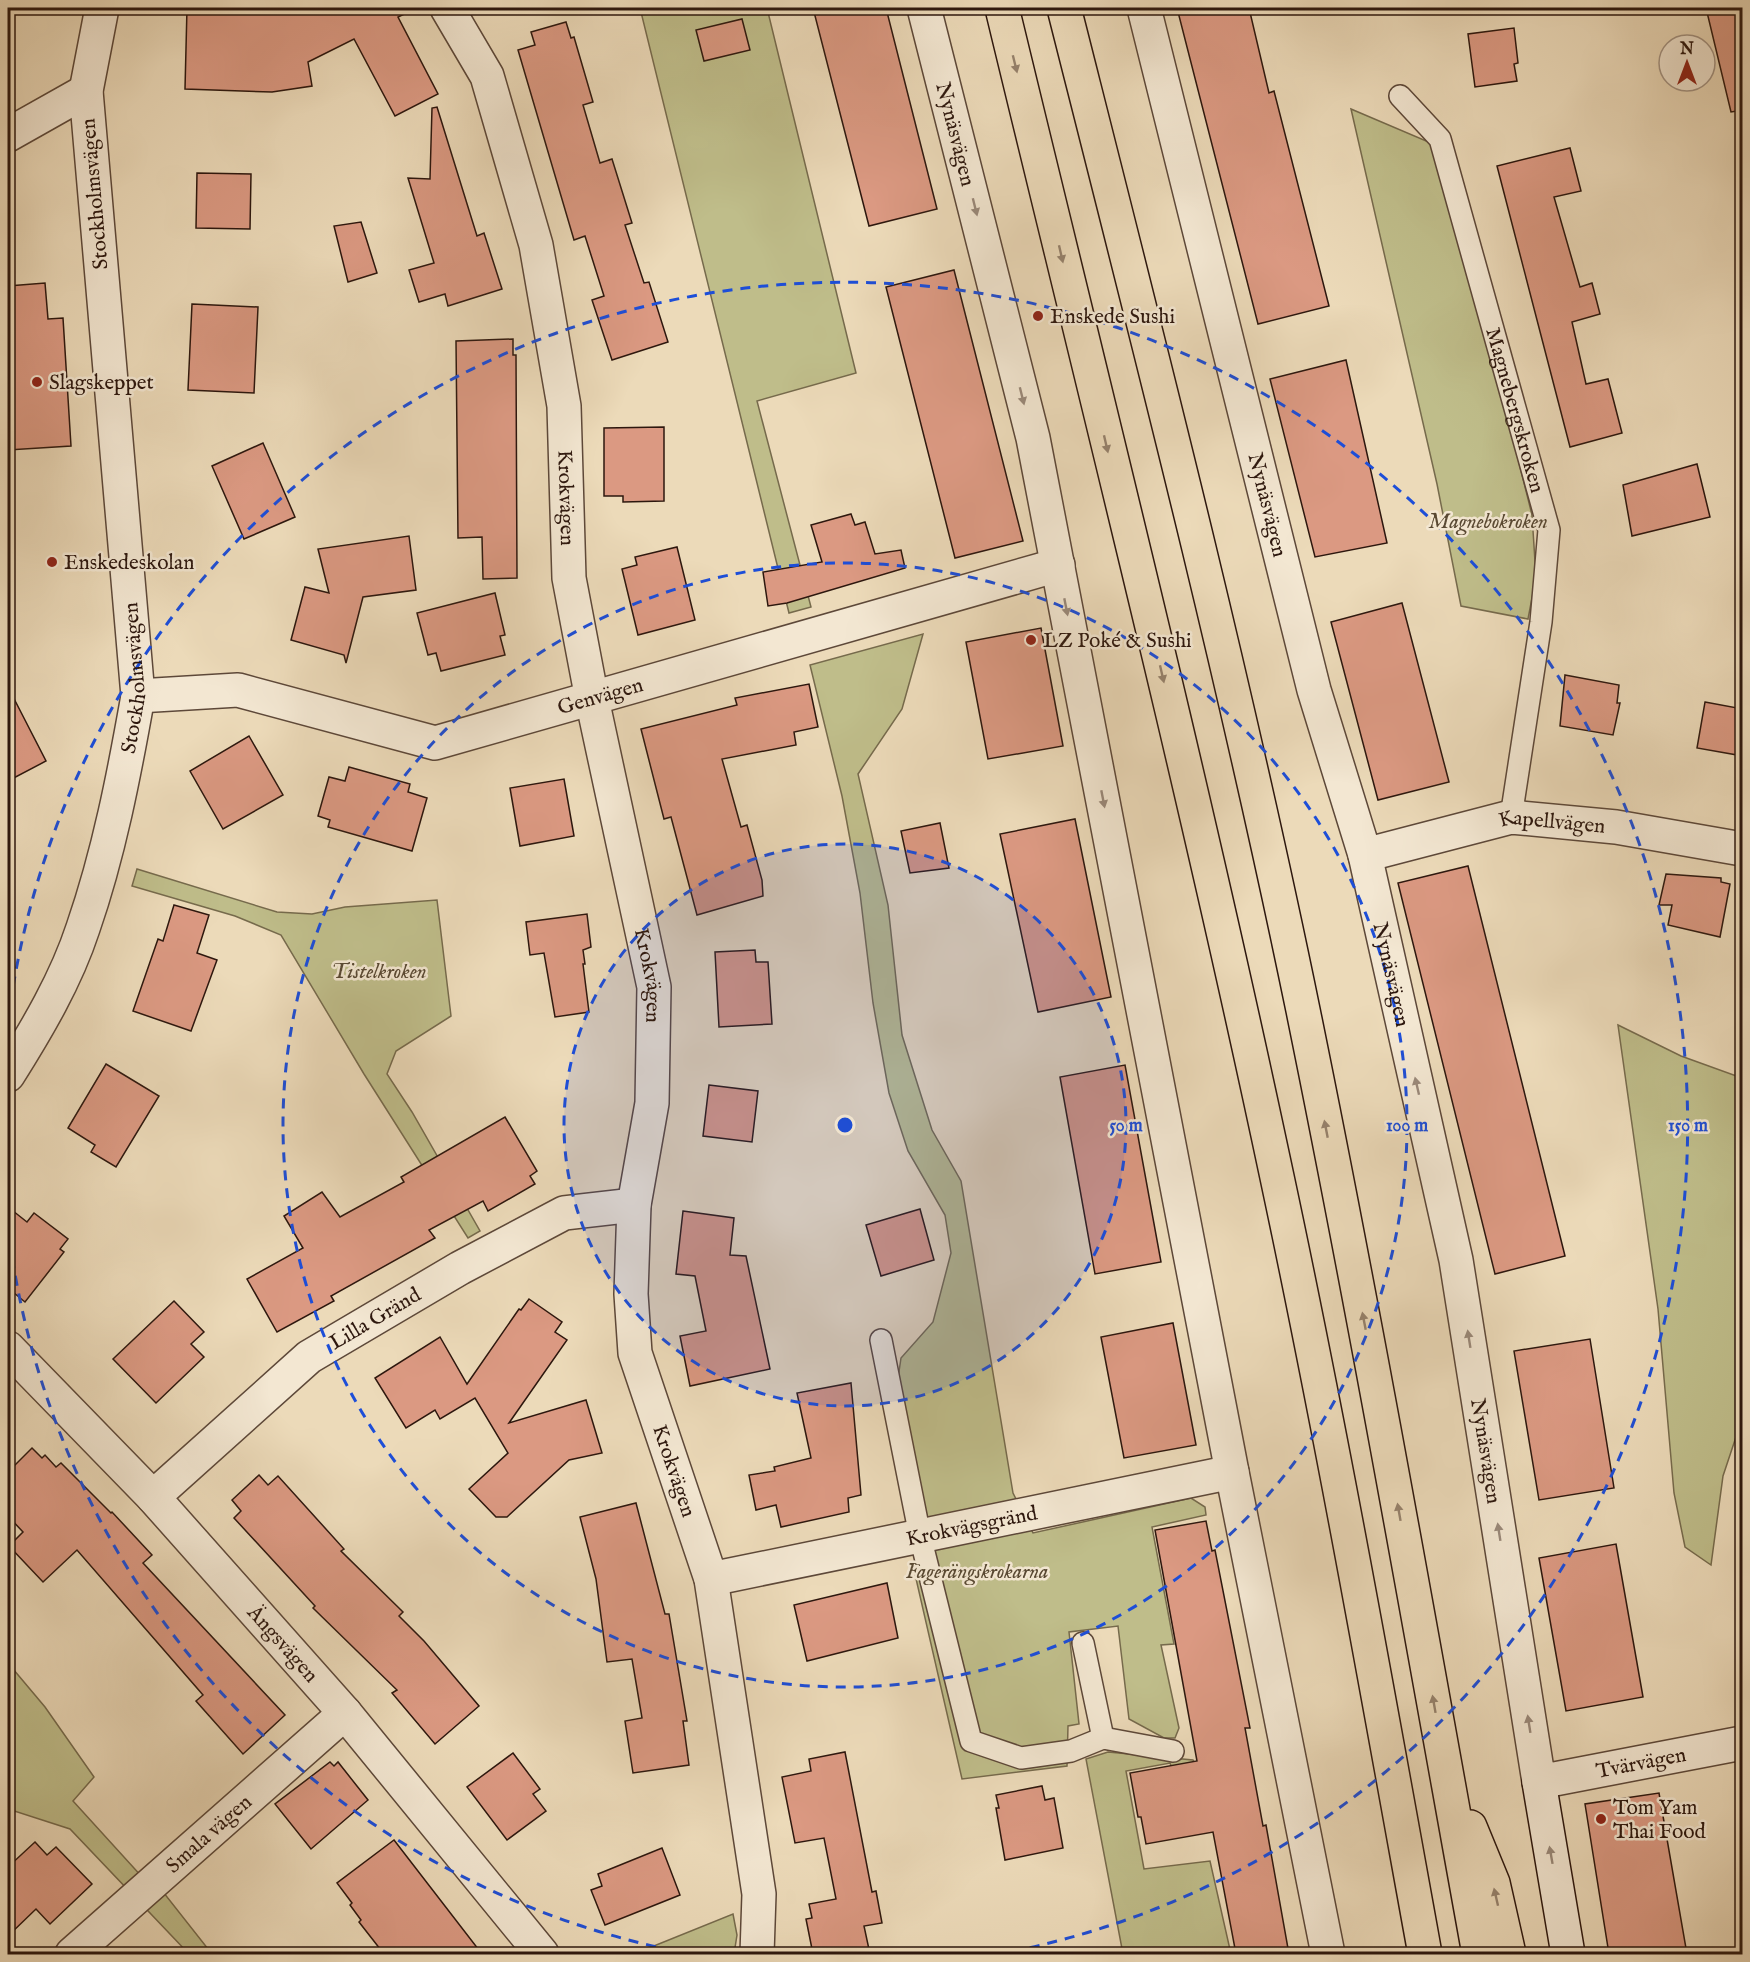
<svg xmlns="http://www.w3.org/2000/svg" width="1750" height="1962" font-family="'IM FELL English',serif">
  <style>
    .green { fill: #bfbd8a; stroke: #766a4c; stroke-width: 1.5 }
    .building { fill: #db9982; stroke: #2d170e; stroke-width: 1.5 }
    .lines { fill: none; stroke-linecap: round; stroke-linejoin: round }
    .lane-casing { stroke: #5d4839; stroke-width: 24 }
    .street-casing { stroke: #5d4839; stroke-width: 36 }
    .secondary-casing { stroke: #2d170e; stroke-width: 36 }
    .highway-casing { stroke: #2d170e; stroke-width: 36 }
    .lane { stroke: #f3e7d2; stroke-width: 21 }
    .street { stroke: #f3e7d2; stroke-width: 33 }
    .secondary { stroke: #f3e7d2; stroke-width: 33 }
    .highway { stroke: #ecdab9; stroke-width: 33 }
    .oneway { fill: #96826c }
    .oneway2 { fill: #9a897a }
    .ring { fill: none; stroke: #1d4ed8; stroke-width: 3; stroke-dasharray: 10 8 }
    .poi-dot { fill: #8f2418; stroke: #f3e7d2; stroke-width: 2 }
    .labels { text-anchor: middle; stroke-width: 5; stroke-linejoin: round; paint-order: stroke }
    .street-label { font-size: 21px; fill: #2d170e; stroke: #f3e7d2 }
    .poi-label { font-size: 21px; fill: #2d170e; stroke: #f3e7d2; text-anchor: start }
    .park-label { font-size: 21px; font-style: italic; fill: #594933; stroke: #f3e7d2 }
    .centre { fill: #1d4ed8; stroke: #f3e7d2; stroke-width: 3 }
    .ring-label { font-size: 18px; text-anchor: middle; font-weight: bold; fill: #1d4ed8; stroke: #f3e7d2; stroke-width: 5; stroke-linejoin: round; paint-order: stroke }
  </style>
  <rect width="100%" height="100%" fill="#ecdab9"/>
  <filter id="stains"><feTurbulence type="fractalNoise" baseFrequency=".00333" numOctaves="4"/><feColorMatrix values="0 0 0 0 .2 0 0 0 0 .09 0 0 0 0 .02 0 0 0 .5 -.17"/></filter>
  <radialGradient id="worn" r=".72"><stop offset=".6" stop-color="#630" stop-opacity="0"/><stop offset="1" stop-color="#630" stop-opacity=".3"/></radialGradient>
  <!-- green -->
  <g class="green">
    <path d="M640,8H767L856,373L757,401L811,607L789,613Z"/>
    <path d="M1351,109L1431,143L1493,358L1532,515L1536,577L1528,619L1461,606L1437,484Z"/>
    <path d="M923,634L902,709L858,774L888,905L902,1035L932,1130L961,1181L1013,1493L1033,1533L1191,1498L1205,1507L1206,1515L1152,1527L1174,1644L1161,1645L1179,1728L1175,1738H1164L1129,1719L1118,1626L1069,1632L1079,1724L1068,1726L1067,1766L962,1779L914,1570L923,1511L896,1392L901,1358L933,1322L951,1253L945,1215L908,1151L889,1093L873,1003L860,893L842,796L810,665Z"/>
    <path d="M137,869L277,912L312,914L345,907L437,900L451,1016L396,1051L387,1074L412,1112L480,1231L468,1238L364,1074L281,935L235,916L132,886Z"/>
    <path d="M1618,1025L1681,1056L1742,1078V1419L1723,1476L1711,1565L1685,1547L1674,1493L1658,1309Z"/>
    <path d="M8,1663L45,1707L94,1777L73,1801L143,1878L160,1888L212,1954H189L70,1829L8,1809Z"/>
    <path d="M1108,1752L1193,1760L1196,1766L1173,1771L1170,1763L1126,1771L1144,1869L1210,1861L1231,1954H1123L1086,1759Z"/>
    <path d="M733,1914L737,1935L734,1954H634Z"/>
  </g>
  <!-- building -->
  <g class="building">
    <path d="M187,8H417L398,17L438,94L395,116L354,39L308,62L312,86L272,92L185,89Z"/>
    <path d="M813,8H886L937,209L869,226Z"/>
    <path d="M1177,8H1249L1269,93L1274,91L1329,306L1258,324Z"/>
    <path d="M1706,8H1743V110L1731,112Z"/>
    <path d="M742,19L750,50L704,61L696,30Z"/>
    <path d="M566,22L571,38L574,37L593,102L583,105L600,163L612,159L632,223L625,225L644,283L649,282L668,342L612,360L592,300L604,296L585,236L574,240L518,50L535,45L531,32Z"/>
    <path d="M1514,28L1518,63L1514,64L1517,81L1475,87L1468,34Z"/>
    <path d="M437,107L477,236L484,233L502,289L448,306L445,294L419,302L409,270L434,263L408,178L430,179L432,108Z"/>
    <path d="M1570,148L1581,191L1554,197L1580,287L1592,283L1600,314L1572,322L1586,384L1608,379L1622,433L1570,447L1497,166Z"/>
    <path d="M197,173L251,174L250,229L196,228Z"/>
    <path d="M361,222L377,273L348,282L334,226Z"/>
    <path d="M954,270L1023,541L955,558L886,287Z"/>
    <path d="M45,283L48,319L63,318L71,446L8,450V286Z"/>
    <path d="M192,304L258,307L254,393L188,390Z"/>
    <path d="M513,339V355H516L517,578L483,579L482,537L458,538L456,341Z"/>
    <path d="M1346,360L1387,543L1315,557L1270,379Z"/>
    <path d="M664,427V501L623,502V496H604V428Z"/>
    <path d="M263,443L295,517L244,539L212,466Z"/>
    <path d="M1697,464L1710,517L1632,536L1623,485Z"/>
    <path d="M851,514L855,525L865,522L875,554L901,550L905,568L787,603L768,606L763,572L822,562L811,525Z"/>
    <path d="M409,536L416,590L363,597L346,663L344,655L291,640L305,587L329,593L318,549Z"/>
    <path d="M677,547L695,620L638,635L622,569L637,565L635,557Z"/>
    <path d="M495,593L505,635L500,636L505,655L441,671L436,653L428,655L417,613Z"/>
    <path d="M1402,603L1449,782L1378,800L1331,622Z"/>
    <path d="M1041,628L1063,746L988,759L966,642Z"/>
    <path d="M1565,675L1619,685L1617,703H1620L1613,735L1560,726Z"/>
    <path d="M809,684L818,727L794,732L796,745L722,759L741,827L747,825L762,880L763,896L697,915L671,817L664,819L641,729L737,705L735,698Z"/>
    <path d="M8,687L46,761L8,781Z"/>
    <path d="M1705,702L1743,709V756L1697,748Z"/>
    <path d="M249,736L283,795L223,829L190,771Z"/>
    <path d="M349,767L410,784L408,792L427,798L412,851L328,827L330,820L318,816L329,777L345,781Z"/>
    <path d="M564,779L574,836L520,846L510,788Z"/>
    <path d="M1075,819L1111,997L1038,1012L1000,834Z"/>
    <path d="M940,823L949,868L910,873L901,831Z"/>
    <path d="M1468,866L1565,1256L1495,1274L1398,883Z"/>
    <path d="M1666,874L1721,878V882L1730,884L1720,937L1668,925L1672,905H1659Z"/>
    <path d="M174,905L209,915L197,953L217,960L191,1031L133,1011L158,939L163,941Z"/>
    <path d="M587,914L591,947L583,950L585,964H583L589,1012L555,1017L544,953L530,955L526,922Z"/>
    <path d="M755,950L756,962H768L772,1024L719,1027L715,952Z"/>
    <path d="M106,1064L159,1096L116,1167L91,1152L95,1145L68,1128Z"/>
    <path d="M1125,1065L1161,1262L1095,1274L1060,1077Z"/>
    <path d="M709,1085L758,1091L752,1142L703,1136Z"/>
    <path d="M505,1117L537,1171L530,1176L535,1184L488,1211L483,1201L429,1230L435,1238L331,1296L334,1301L277,1332L247,1279L303,1248L284,1216L322,1192L340,1217L404,1182L401,1177Z"/>
    <path d="M8,1207L27,1222L34,1213L68,1239L60,1249L64,1252L25,1302L8,1288Z"/>
    <path d="M920,1209L934,1260L881,1276L866,1225Z"/>
    <path d="M683,1211L734,1218L730,1255L746,1256L770,1369L690,1386L680,1336L706,1331L695,1276L676,1274Z"/>
    <path d="M529,1299L562,1322L555,1332L567,1340L509,1423L586,1400L602,1453L569,1460L507,1517H496L469,1489L508,1453L475,1398L440,1419L435,1410L406,1428L375,1378L440,1337L467,1384L519,1309L521,1310Z"/>
    <path d="M174,1301L204,1332L191,1344L204,1357L156,1403L113,1359Z"/>
    <path d="M1173,1323L1196,1445L1124,1458L1101,1337Z"/>
    <path d="M1590,1339L1614,1488L1539,1500L1514,1351Z"/>
    <path d="M851,1383L861,1495L848,1498L849,1512L781,1527L776,1505L756,1510L749,1475L775,1471L774,1467L811,1458L797,1393Z"/>
    <path d="M32,1448L42,1458L45,1455L56,1467L61,1463L111,1513L112,1512L152,1555L143,1563L285,1715L243,1754L196,1701L203,1695L77,1550L43,1582L9,1546L23,1532L8,1516V1472Z"/>
    <path d="M259,1475L268,1485L278,1476L344,1549L341,1551L403,1612L399,1616L424,1641L479,1706L435,1744L392,1693L397,1690L313,1608L315,1606L234,1518L241,1511L232,1500Z"/>
    <path d="M636,1503L665,1614H669L687,1721H683L689,1765L633,1773L625,1721L642,1718L632,1659L607,1662L596,1579L580,1517Z"/>
    <path d="M1206,1521L1212,1551L1215,1550L1250,1728H1245L1263,1826L1266,1825L1289,1954H1236L1213,1832L1146,1844L1141,1817H1138L1130,1773L1197,1761L1155,1530Z"/>
    <path d="M1616,1544L1643,1697L1566,1711L1539,1558Z"/>
    <path d="M887,1583L898,1638L807,1661L794,1605Z"/>
    <path d="M845,1752L872,1892L876,1891L882,1923L864,1926L870,1954H813L806,1919L812,1918L809,1904L836,1899L824,1838L795,1843L782,1777L811,1771L809,1759Z"/>
    <path d="M513,1753L540,1789L533,1794L546,1811L507,1840L467,1787Z"/>
    <path d="M330,1762L334,1766L338,1762L368,1800L311,1849L275,1804Z"/>
    <path d="M1042,1786L1045,1800L1054,1798L1063,1848L1005,1860L996,1808H999L996,1795Z"/>
    <path d="M1659,1793L1687,1954H1609L1585,1804Z"/>
    <path d="M394,1840L482,1954H384L359,1922L361,1920L350,1905L352,1903L337,1883Z"/>
    <path d="M35,1842L47,1855L56,1847L92,1884L50,1924L36,1909L8,1936V1867Z"/>
    <path d="M662,1848L680,1895L605,1925L591,1890L602,1886L598,1874Z"/>
  </g>
  <g class="lines">
    <!-- lane casing -->
    <g class="lane-casing">
      <g id="lane">
        <path id="s1" d="M1400,96L1440,139L1549,530L1541,622L1511,817"/>
        <path d="M881,1340L920,1536L971,1741L1021,1758L1071,1751L1103,1738L1173,1751"/>
        <path d="M1083,1643L1103,1738"/>
      </g>
    </g>
    <!-- street casing -->
    <g class="street-casing">
      <g id="street">
        <path id="s2" d="M447,8L487,76L536,245L564,406L569,578L592,699L654,987L652,1103L634,1205L631,1294L635,1353L711,1579L759,1894L757,1954"/>
        <path id="s3" d="M924,8L1033,438L1232,1472L1328,1954"/>
        <path id="s4" d="M1144,8L1314,690L1365,855L1456,1260L1539,1782L1742,1743"/>
        <path d="M8,135L86,91"/>
        <path id="s5" d="M138,696L238,690L435,743L1058,565"/>
        <path id="s6" d="M1365,855L1511,817L1616,827L1742,849"/>
        <path id="s7" d="M8,1075C37,1029 66,980 83,928C109,853 124,775 138,696L86,91L102,8"/>
        <path id="s8" d="M8,1348L153,1497L345,1713L542,1954"/>
        <path id="s9" d="M153,1497L309,1357L460,1268L564,1213L634,1205"/>
        <path id="s10" d="M711,1579L1232,1472"/>
        <path id="s11" d="M72,1954L345,1713"/>
      </g>
    </g>
    <!-- secondary casing -->
    <g class="secondary-casing">
      <path id="secondary" d="M1539,1782L1568,1954"/>
    </g>
    <!-- highway casing -->
    <g class="highway-casing">
      <g id="highway">
        <path d="M1002,8C1096,397 1194,785 1277,1177C1332,1435 1378,1695 1425,1954"/>
        <path d="M1064,8C1148,340 1234,674 1303,1010C1367,1324 1422,1639 1479,1954"/>
        <path d="M1470,1827L1493,1883L1509,1954"/>
      </g>
    </g>
    <!-- lane -->
    <use href="#lane" class="lane"/>
    <!-- street -->
    <use href="#street" class="street"/>
    <!-- secondary -->
    <use href="#secondary" class="secondary"/>
    <!-- highway -->
    <use href="#highway" class="highway"/>
  </g>
  <!-- one-way arrows -->
  <defs><path id="oneway-solid" d="M-6-.8H1V-3.2L6.5 0L1 3.2V.8H-6Z" transform="scale(1.5)"/></defs>
  <g class="oneway">
    <use href="#oneway-solid" transform="translate(1015 64) rotate(76)"/>
    <use href="#oneway-solid" transform="translate(1061 254) rotate(77)"/>
    <use href="#oneway-solid" transform="translate(1106 444) rotate(77)"/>
    <use href="#oneway-solid" transform="translate(1162 674) rotate(77)"/>
    <use href="#oneway-solid" transform="translate(1326 1129) rotate(-101)"/>
    <use href="#oneway-solid" transform="translate(1364 1321) rotate(-101)"/>
    <use href="#oneway-solid" transform="translate(1399 1512) rotate(-100)"/>
    <use href="#oneway-solid" transform="translate(1434 1704) rotate(-100)"/>
    <use href="#oneway-solid" transform="translate(1496 1897) rotate(-103)"/>
  </g>
  <g class="oneway2">
    <use href="#oneway-solid" transform="translate(975 207) rotate(76)"/>
    <use href="#oneway-solid" transform="translate(1022 396) rotate(76)"/>
    <use href="#oneway-solid" transform="translate(1066 607) rotate(79)"/>
    <use href="#oneway-solid" transform="translate(1103 799) rotate(79)"/>
    <use href="#oneway-solid" transform="translate(1417 1086) rotate(-103)"/>
    <use href="#oneway-solid" transform="translate(1469 1339) rotate(-99)"/>
    <use href="#oneway-solid" transform="translate(1499 1532) rotate(-99)"/>
    <use href="#oneway-solid" transform="translate(1529 1724) rotate(-99)"/>
    <use href="#oneway-solid" transform="translate(1551 1855) rotate(-100)"/>
  </g>
  <!-- distance rings -->
  <circle cx="845" cy="1125" r="281" fill="#1d4ed8" fill-opacity=".12"/>
  <g class="ring">
    <circle cx="845" cy="1125" r="281"/>
    <circle cx="845" cy="1125" r="562"/>
    <path d="M691 1954A843 843 0 0 1 8 1228M8 1022A843 843 0 1 1 999 1954"/>
  </g>
  <!-- markers -->
  <g class="poi-dot">
    <circle cx="1038" cy="316" r="6"/>
    <circle cx="37" cy="382" r="6"/>
    <circle cx="52" cy="562" r="6"/>
    <circle cx="1031" cy="640" r="6"/>
    <circle cx="1601" cy="1819" r="6"/>
  </g>
  <g class="labels">
    <!-- street labels -->
    <g class="street-label">
      <text dy="7" stroke="none"><textPath href="#s3" startOffset="130">Nynäsvägen</textPath></text>
      <text transform="translate(94 194) rotate(-95)" y="7">Stockholmsvägen</text>
      <text dy="7" stroke="none"><textPath href="#s1" startOffset="340">Magnebergskroken</textPath></text>
      <text dy="7" stroke="none"><textPath href="#s2" startOffset="510">Krokvägen</textPath></text>
      <text dy="7" stroke="none"><textPath href="#s4" startOffset="512">Nynäsvägen</textPath></text>
      <text dy="7" stroke="none"><textPath href="#s7" startOffset="422">Stockholmsvägen</textPath></text>
      <text dy="7" stroke="none"><textPath href="#s5" startOffset="476">Genvägen</textPath></text>
      <text dy="7" stroke="none"><textPath href="#s6" startOffset="192">Kapellvägen</textPath></text>
      <text dy="7" stroke="none"><textPath href="#s4" startOffset="998">Nynäsvägen</textPath></text>
      <text dy="7" stroke="none"><textPath href="#s2" startOffset="996">Krokvägen</textPath></text>
      <text dy="7" stroke="none"><textPath href="#s9" startOffset="286">Lilla Gränd</textPath></text>
      <text dy="7" stroke="none"><textPath href="#s4" startOffset="1484">Nynäsvägen</textPath></text>
      <text dy="7" stroke="none"><textPath href="#s2" startOffset="1500">Krokvägen</textPath></text>
      <text dy="7" stroke="none"><textPath href="#s10" startOffset="266">Krokvägsgränd</textPath></text>
      <text dy="7" stroke="none"><textPath href="#s8" startOffset="404">Ängsvägen</textPath></text>
      <text dy="7" stroke="none"><textPath href="#s4" startOffset="1923">Tvärvägen</textPath></text>
      <text dy="7" stroke="none"><textPath href="#s11" startOffset="182">Smala vägen</textPath></text>
    </g>
    <!-- poi labels -->
    <g class="poi-label">
      <text x="1050" y="323">Enskede Sushi</text>
      <text x="49" y="389">Slagskeppet</text>
      <text x="64" y="569">Enskedeskolan</text>
      <text x="1043" y="647">LZ Poké &amp; Sushi</text>
      <text x="1613" y="1814">Tom Yam<tspan x="1613" dy="24">Thai Food</tspan></text>
    </g>
    <!-- park labels -->
    <g class="park-label">
      <text x="1488" y="528">Magnebokroken</text>
      <text x="379" y="978">Tistelkroken</text>
      <text x="977" y="1578">Fagerängskrokarna</text>
    </g>
  </g>
  <circle cx="845" cy="1125" r="9" class="centre"/>
  <g class="ring-label">
    <text x="1126" y="1131">50 m</text>
    <text x="1407" y="1131">100 m</text>
    <text x="1688" y="1131">150 m</text>
  </g>
  <!-- margin -->
  <rect width="1750" height="1962" fill="none" stroke="#ecdab9" stroke-width="30"/>
  <rect x="9" y="9" width="1732" height="1944" fill="none" stroke="#2d170e" stroke-width="3"/>
  <rect x="15" y="15" width="1720" height="1932" fill="none" stroke="#2d170e" stroke-width="1.5"/>
  <!-- north arrow -->
  <g transform="translate(1687 63)"><circle r="28" fill="#f3e7d2" stroke="#a49484" stroke-width="1.5"/>
  <path d="M0-4.5L10 22L0 15L-10 22Z" fill="#8f2418"/>
  <text y="-9" font-size="16" font-weight="bold" text-anchor="middle" fill="#2d170e">N</text>
  </g>
  <rect width="100%" height="100%" filter="url(#stains)"/>
  <rect width="100%" height="100%" fill="url(#worn)"/>
</svg>
